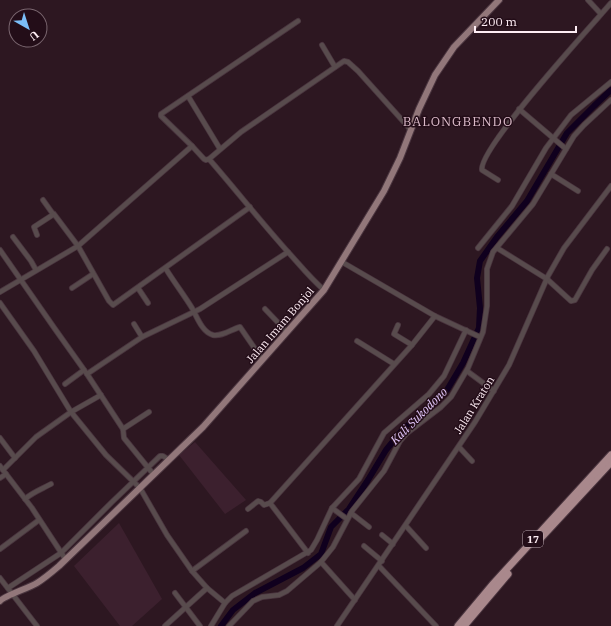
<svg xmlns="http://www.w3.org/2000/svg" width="611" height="626" font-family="'IBM Plex Serif',serif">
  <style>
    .built { fill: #3c202e }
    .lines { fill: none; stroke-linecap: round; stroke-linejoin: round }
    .river { stroke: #10001e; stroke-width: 6 }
    .minor-casing { stroke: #4a353f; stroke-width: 6 }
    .major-casing { stroke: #4a353f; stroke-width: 8 }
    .highway-casing { stroke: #4a353f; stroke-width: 9 }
    .minor { stroke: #584b4d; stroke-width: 4.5 }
    .major { stroke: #92777a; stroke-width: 6 }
    .highway { stroke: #a9888c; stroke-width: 7 }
    .labels { text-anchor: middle; stroke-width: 3; stroke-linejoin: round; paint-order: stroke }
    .shield { fill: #230d18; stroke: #bcaab2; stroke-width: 1 }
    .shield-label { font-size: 10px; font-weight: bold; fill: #feedf4 }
    .street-label { font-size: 11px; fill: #feedf4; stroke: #230d18 }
    .water-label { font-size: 12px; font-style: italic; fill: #e3c8fb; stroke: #230d18 }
    .quarter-label { font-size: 13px; letter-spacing: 1px; fill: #dcbcca; stroke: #230d18 }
  </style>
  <rect width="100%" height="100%" fill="#2d1721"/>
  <!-- built -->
  <g class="built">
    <path d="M195,442L246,500L225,514L179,455Z"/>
    <path d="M119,523L162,599L132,626H120L74,566Z"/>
  </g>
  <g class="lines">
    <!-- river -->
    <path class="river" d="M221,626L233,610L255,593L303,568L321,554L331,527L349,509L368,480L386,450L404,428L426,411L447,390L463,363L479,328L480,308L477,278L480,261L497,237L527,201L567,133L594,106L611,90"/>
    <!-- minor casing -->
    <g class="minor-casing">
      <g id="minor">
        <path d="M588,0L601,14"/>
        <path d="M322,45L335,67"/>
        <path d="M188,96L220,149"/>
        <path d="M519,109L566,149"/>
        <path d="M192,146L161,116V114L298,21"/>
        <path d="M209,159L241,132L344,61L348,62L358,71L411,130"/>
        <path d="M551,174L578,191"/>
        <path d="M498,180L482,170C478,149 592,25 611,3"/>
        <path d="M43,200L53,214"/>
        <path d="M37,235L34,227L54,214L78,246L109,301L113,305L250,207"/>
        <path d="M13,237L31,261L36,270"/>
        <path d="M478,248L512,206L546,148L571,115L611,82"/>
        <path d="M497,248L547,279L571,301L575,300L592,270L607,249"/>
        <path d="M0,250L55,329L87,374L123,429L124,438L154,475"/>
        <path d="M342,262L435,316L480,337"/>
        <path d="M166,269C174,282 184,295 192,308C197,317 202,332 213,335C222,337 232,329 240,327L262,359"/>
        <path d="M72,288L93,274"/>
        <path d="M138,288L148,303"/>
        <path d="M0,292L78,246L192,146L204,159L206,160L209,159C236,190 261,222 288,252C300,265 310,278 324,290"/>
        <path d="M0,303L34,351L71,412L106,455L140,488L167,535L192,571L207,588L225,603"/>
        <path d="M265,309L287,332"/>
        <path d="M134,324L142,337"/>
        <path d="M398,325L394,334L412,345"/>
        <path d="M357,341L394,364"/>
        <path d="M467,371L494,391"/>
        <path d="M87,374L142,337L200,309L288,252"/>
        <path d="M65,384L84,370"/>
        <path d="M123,429L149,412"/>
        <path d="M0,438L15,458"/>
        <path d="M459,447L472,461"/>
        <path d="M0,466L32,508L66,560"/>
        <path d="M3,470L36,437L71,412L101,395"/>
        <path d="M0,478L6,474"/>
        <path d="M25,499C33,492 42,489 51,484"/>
        <path d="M270,503L308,553"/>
        <path d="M332,508L347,519"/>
        <path d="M248,509L258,501L261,502L264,505L270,503L412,345L435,316"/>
        <path d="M351,513L369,527"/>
        <path d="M406,526L426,548"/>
        <path d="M382,535L393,544"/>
        <path d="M364,546L382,561"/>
        <path d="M0,549L39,520"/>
        <path d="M321,562L355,600"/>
        <path d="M379,566L436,626"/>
        <path d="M192,571L246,531"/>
        <path d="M0,578L37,626"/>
        <path d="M8,588L61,553L112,502L160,456H163L169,460"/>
        <path d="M175,593L200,626"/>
        <path d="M165,626L207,588"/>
        <path d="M211,626L225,603L232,596L311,550L317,540L332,508L359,479L384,433L429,394L444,376L466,330"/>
        <path d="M229,626L253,601L262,597L279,595L287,591L321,562L333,547L352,511L384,471L400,441L407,433L441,407L451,397L468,368L483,332L487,306V269L493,252L533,204L574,136L584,125L611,100"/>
        <path d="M337,626L475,422L509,365L548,276L564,248L611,186"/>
      </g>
    </g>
    <!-- major casing -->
    <g class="major-casing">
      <path id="major" d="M0,601C4,596 29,588 37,583C45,578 52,572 59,566L203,427L324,290L384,191L400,158L419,109L435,75L454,47L499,0"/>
    </g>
    <!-- highway casing -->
    <g class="highway-casing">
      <g id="highway">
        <path d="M539,540L611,462"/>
        <path d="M458,626L494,583L611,455"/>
        <path d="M464,626L508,574"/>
      </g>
    </g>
    <!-- minor -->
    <use href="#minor" class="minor"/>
    <!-- major -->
    <use href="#major" class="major"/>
    <!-- highway -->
    <use href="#highway" class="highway"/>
  </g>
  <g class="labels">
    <!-- shield labels -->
    <rect class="shield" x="523" y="531" width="20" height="16" rx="3"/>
    <g class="shield-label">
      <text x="533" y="543">17</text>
    </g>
    <!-- street labels -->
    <g class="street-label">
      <text transform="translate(280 325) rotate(-49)" y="4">Jalan Imam Bonjol</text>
      <text transform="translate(474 405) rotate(-58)" y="4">Jalan Kraton</text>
    </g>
    <!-- water labels -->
    <g class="water-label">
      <text transform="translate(419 416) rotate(-45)" y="4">Kali Sukodono</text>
    </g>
    <!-- quarter labels -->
    <g class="quarter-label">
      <text x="458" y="126">BALONGBENDO</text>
    </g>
  </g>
  <!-- north arrow -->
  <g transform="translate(28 28) rotate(141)"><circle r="19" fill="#230d18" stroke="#7b6770"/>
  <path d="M0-3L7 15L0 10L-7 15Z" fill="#7bbef8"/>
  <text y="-6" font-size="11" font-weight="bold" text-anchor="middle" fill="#feedf4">U</text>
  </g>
  <!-- scale -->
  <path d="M475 26v6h101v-6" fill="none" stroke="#feedf4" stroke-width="2"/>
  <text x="481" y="26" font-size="12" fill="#feedf4" stroke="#230d18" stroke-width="3" paint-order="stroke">200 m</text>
</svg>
